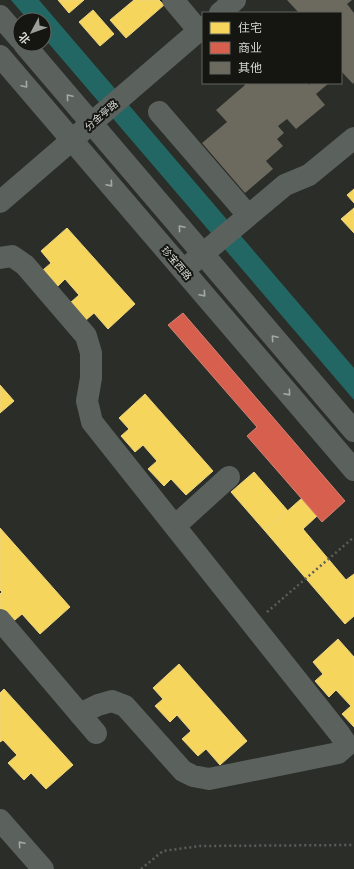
<svg xmlns="http://www.w3.org/2000/svg" width="354" height="869" font-family="Arial,'Noto Sans SC',sans-serif">
  <style>
    .water { fill: #226763 }
    .homes { fill: #f6d55c; stroke: #edd680 }
    .shops { fill: #d6604d; stroke: #d68475 }
    .building { fill: #6c6a5e }
    .lines { fill: none; stroke-linecap: round; stroke-linejoin: round }
    .path { stroke: #5b5e5b; stroke-width: 2.5; stroke-dasharray: 2 3; stroke-linecap: butt }
    .minor { stroke: #5b615d; stroke-width: 22 }
    .oneway { stroke: #a5a9a4 }
    .labels { text-anchor: middle; stroke-width: 4; stroke-linejoin: round; paint-order: stroke }
    .street-label { font-size: 10px; fill: #d7d9d3; stroke: #151612 }
  </style>
  <rect width="100%" height="100%" fill="#2b2d28"/>
  <!-- water -->
  <path class="water" d="M11,0H39L354,368V400L44,38V20H28Z"/>
  <!-- homes -->
  <g class="homes">
    <path d="M58,0H84L69,13Z"/>
    <path d="M134,0H159L164,5L126,38L110,20Z"/>
    <path d="M93,10L114,34L100,46L79,22Z"/>
    <path d="M354,189V203L347,195Z"/>
    <path d="M354,208V233L341,219Z"/>
    <path d="M67,228L135,304L108,329L94,313L86,320L70,303L79,295L65,279L58,286L43,270L51,263L41,251Z"/>
    <path d="M0,385L14,401L0,413Z"/>
    <path d="M145,394L213,471L186,495L171,479L164,486L148,469L157,461L143,445L135,452L121,436L129,429L119,418Z"/>
    <path d="M254,472L288,511L265,531L231,492Z"/>
    <path d="M302,498L317,516L303,529L346,580L354,574V616L345,624L265,531Z"/>
    <path d="M0,528L70,607L40,634L22,614L10,624L0,612V594L2,592L0,590Z"/>
    <path d="M338,639L354,657V727L342,714L351,706L336,690L329,697L315,681L323,674L313,662Z"/>
    <path d="M179,664L247,741L220,765L206,749L198,756L182,739L191,731L177,715L170,722L155,706L163,699L153,688Z"/>
    <path d="M4,689L73,765L46,789L31,773L24,780L8,763L17,755L3,740L0,742V693Z"/>
  </g>
  <!-- shops -->
  <path class="shops" d="M183,313L345,501L322,522L247,436L257,427L168,325Z"/>
  <!-- building -->
  <g class="building">
    <path d="M287,0H352L347,4L354,13V82L353,84L342,72L341,73V13H299Z"/>
    <path d="M244,83H307L309,85L311,83H329L316,94L325,105L296,129L287,119L278,126L284,133L277,139L283,146L266,161L273,169L245,193L202,143L227,122L216,110L245,85Z"/>
  </g>
  <g class="lines">
    <!-- path -->
    <g class="path">
      <path d="M267,612L354,537"/>
      <path d="M141,869L163,851L200,846L354,845"/>
    </g>
    <!-- minor -->
    <g class="minor">
      <path d="M173,0L199,31"/>
      <path d="M220,13L235,0"/>
      <path d="M0,16L20,39"/>
      <path d="M24,44L354,431"/>
      <path d="M0,56L354,470"/>
      <path d="M159,112L248,215"/>
      <path d="M0,202L203,27"/>
      <path d="M0,258L12,256L25,265L86,336L91,353V378L87,401L92,422L339,733L347,745L338,753L209,779L193,776L183,771L125,706L112,701L98,705L80,714"/>
      <path d="M192,263L285,185L309,175L354,138"/>
      <path d="M175,526L229,477"/>
      <path d="M0,620L96,733"/>
      <path d="M0,820L43,869"/>
    </g>
  </g>
  <!-- one-way arrows -->
  <defs><path id="oneway-chevron" d="M-2-3.5L2.5 0L-2 3.5" fill="none" stroke-width="1.6" stroke-linecap="round" stroke-linejoin="round"/></defs>
  <g class="oneway">
    <use href="#oneway-chevron" transform="translate(25 85) rotate(50)"/>
    <use href="#oneway-chevron" transform="translate(69 97) rotate(-130)"/>
    <use href="#oneway-chevron" transform="translate(110 184) rotate(49)"/>
    <use href="#oneway-chevron" transform="translate(181 228) rotate(-130)"/>
    <use href="#oneway-chevron" transform="translate(203 294) rotate(49)"/>
    <use href="#oneway-chevron" transform="translate(274 338) rotate(-130)"/>
    <use href="#oneway-chevron" transform="translate(288 393) rotate(49)"/>
    <use href="#oneway-chevron" transform="translate(21 844) rotate(-131)"/>
  </g>
  <g class="labels">
    <!-- street labels -->
    <g class="street-label">
      <text transform="translate(101 115) rotate(-41)" y="4">分金亭路</text>
      <text transform="translate(177 263) rotate(49)" y="4">珍宝西路</text>
    </g>
  </g>
  <!-- legend -->
  <rect x="202" y="12" width="140" height="72" fill="#151612" stroke="#63645f"/>
  <rect x="210" y="22" width="20" height="12" fill="#f6d55c" stroke="#63645f"/>
  <text x="238" y="32" font-size="12" fill="#d7d9d3">住宅</text>
  <rect x="210" y="42" width="20" height="12" fill="#d6604d" stroke="#63645f"/>
  <text x="238" y="52" font-size="12" fill="#d7d9d3">商业</text>
  <rect x="210" y="62" width="20" height="12" fill="#6c6a5e" stroke="#63645f"/>
  <text x="238" y="72" font-size="12" fill="#d7d9d3">其他</text>
  <!-- north arrow -->
  <g transform="translate(32 32) rotate(229)"><circle r="19" fill="#151612" stroke="#63645f"/>
  <path d="M0-3L7 15L0 10L-7 15Z" fill="#9b9d97"/>
  <text y="-6" font-size="11" font-weight="bold" text-anchor="middle" fill="#d7d9d3">北</text>
  </g>
</svg>
